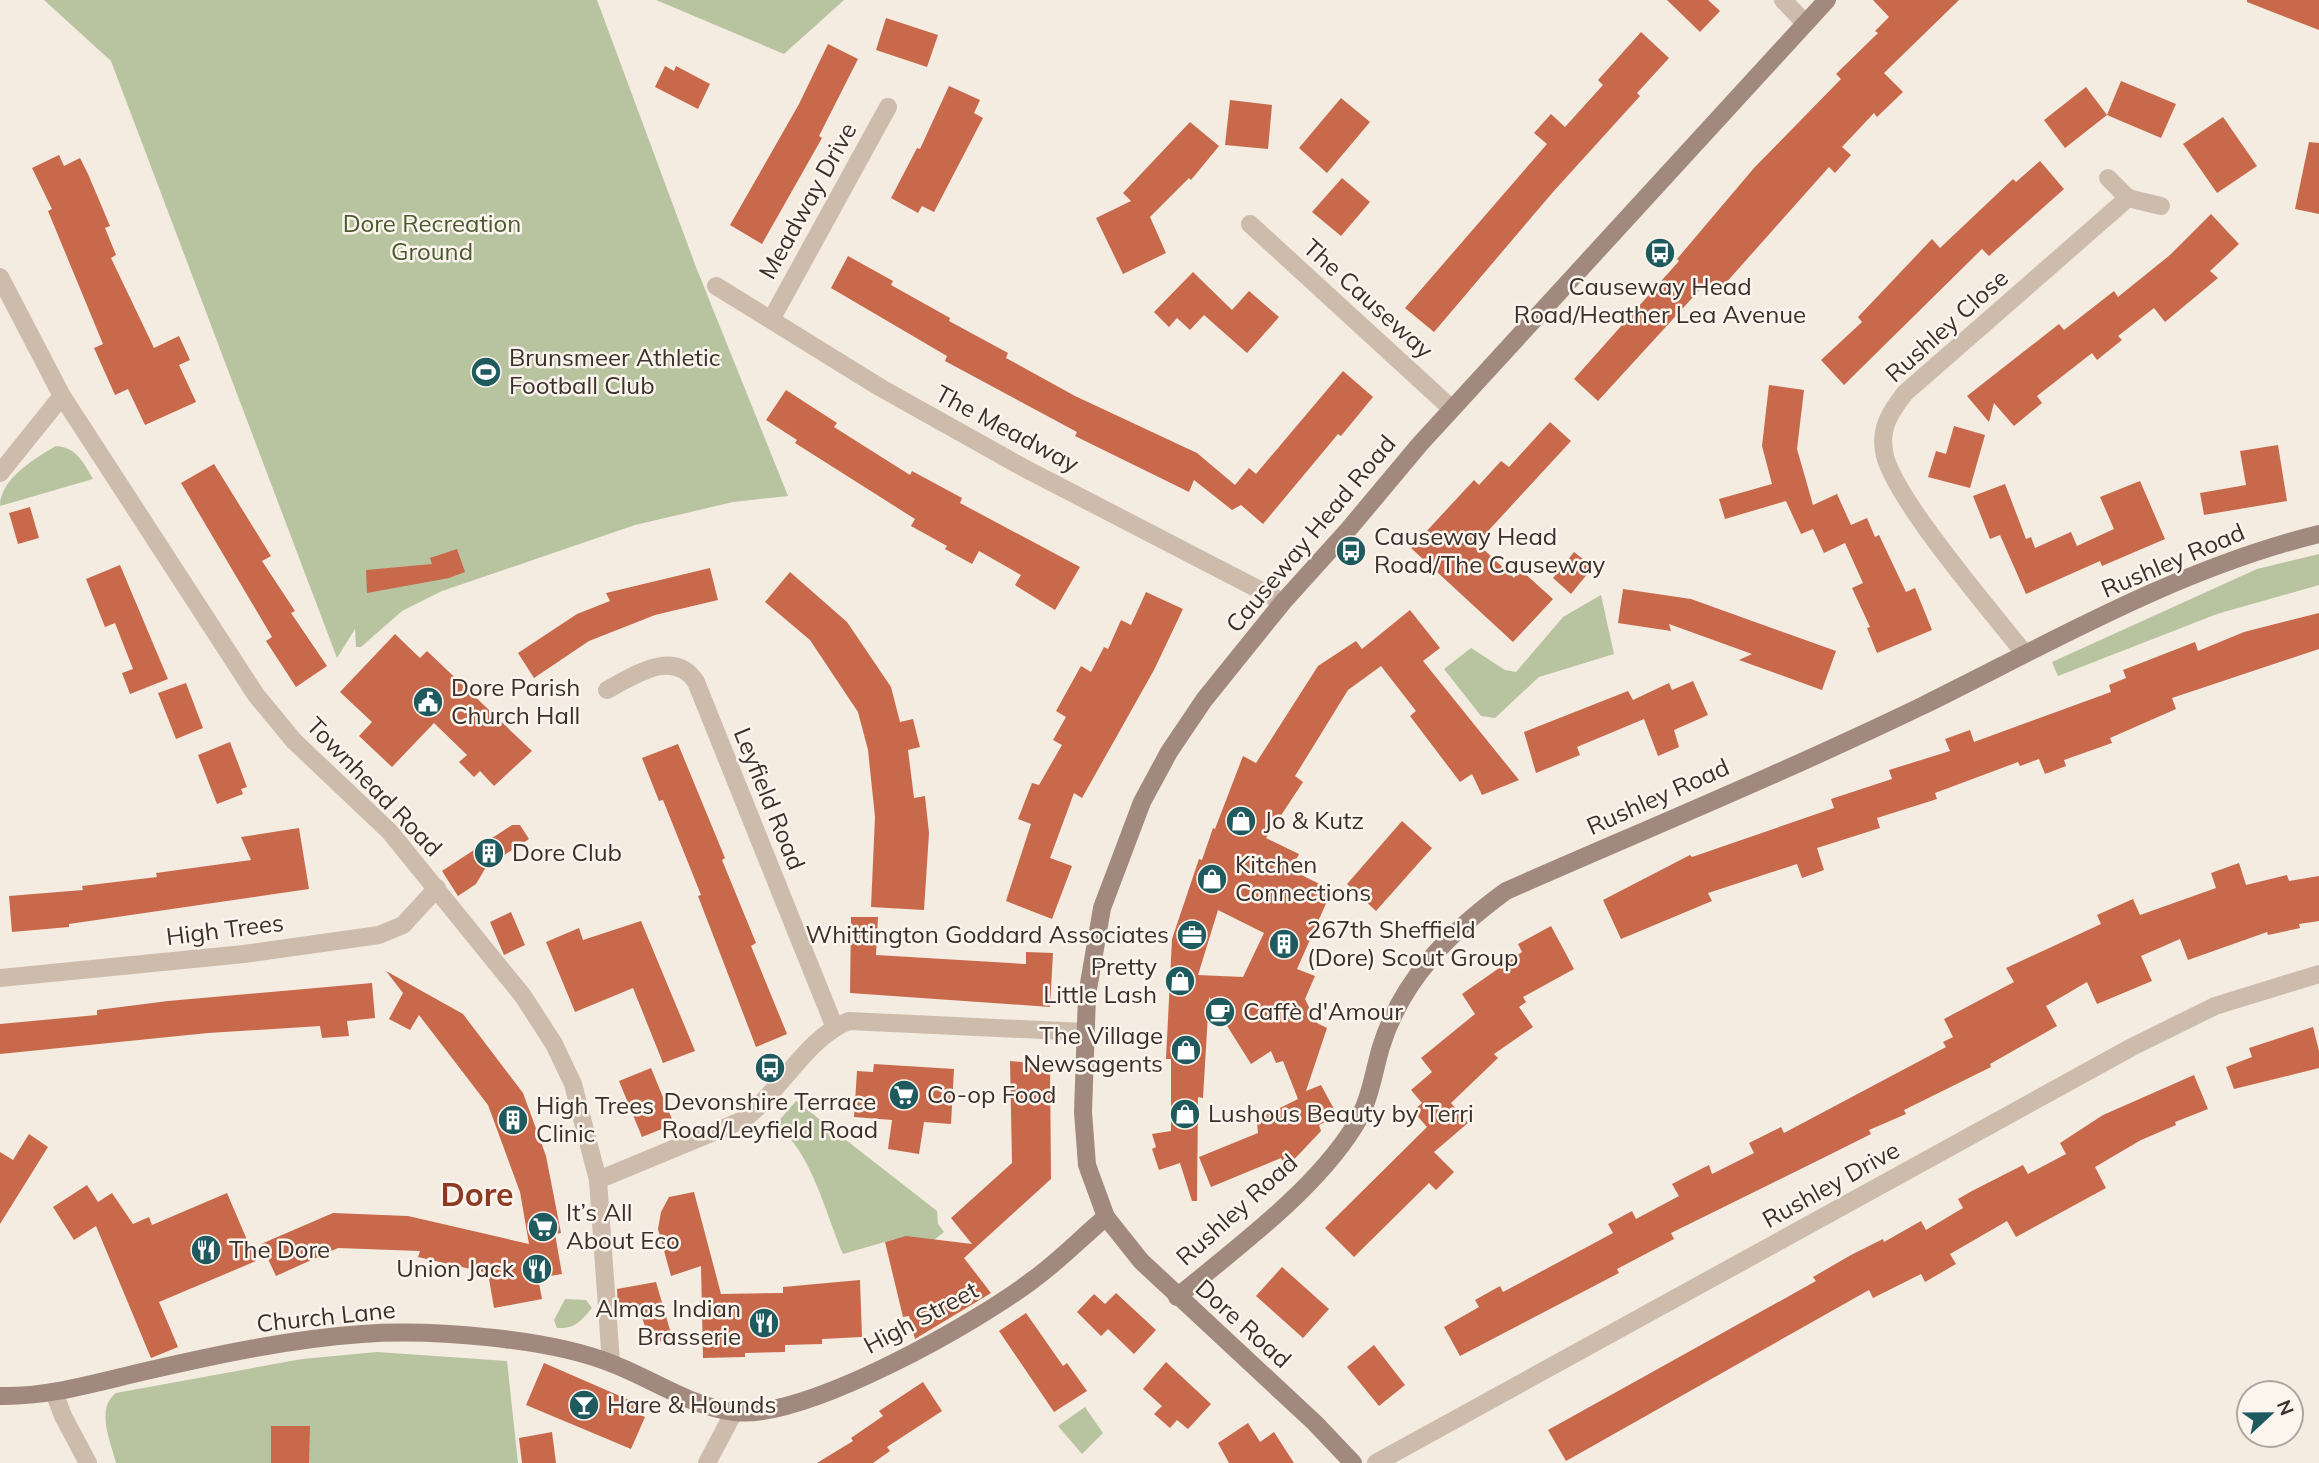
<svg xmlns="http://www.w3.org/2000/svg" width="2319" height="1463" font-family="Mulish,sans-serif">
  <style>
    .green { fill: #b8c4a0 }
    .building { fill: #c8694b; fill-rule: evenodd }
    .lines { fill: none; stroke-linecap: round; stroke-linejoin: round }
    .street { stroke: #cdbbac; stroke-width: 18 }
    .secondary { stroke: #a18a7d; stroke-width: 18 }
    .labels { text-anchor: middle; stroke-width: 5; stroke-linejoin: round; paint-order: stroke }
    .street-label { font-size: 24px; fill: #3b302b; stroke: #fbf5ee }
    .park-label { font-size: 24px; fill: #4a5a2e; stroke: #fbf5ee }
    .poi-label { font-size: 24px; fill: #3b302b; stroke: #fbf5ee; text-anchor: start }
    .district-label { font-size: 32px; font-weight: bold; fill: #8c3b22; stroke: #fbf5ee }
  </style>
  <rect width="100%" height="100%" fill="#f4ebe1"/>
  <!-- green -->
  <g class="green">
    <path d="M44,0H597L696,267L788,496L733,502L635,525L442,591L402,611L361,647H356L355,629L337,658L111,61Z"/>
    <path d="M656,0H844L784,54Z"/>
    <path d="M56,446C77,448 83,462 93,479L0,506C0,479 35,458 56,446Z"/>
    <path d="M2319,554V585L2217,614L2058,676L2052,662L2257,569Z"/>
    <path d="M1601,595L1614,654L1539,677L1495,718L1481,716L1444,669L1471,648L1505,670L1516,672L1563,617Z"/>
    <path d="M796,1101L937,1211L938,1224L944,1232L929,1244L895,1239L843,1254C824,1210 813,1155 776,1124Z"/>
    <path d="M565,1299L586,1300L592,1308C581,1321 575,1329 557,1328L554,1320Z"/>
    <path d="M377,1352L507,1361L518,1463H116C111,1442 95,1409 116,1393L302,1359Z"/>
    <path d="M1085,1407L1103,1433L1082,1454L1058,1426Z"/>
  </g>
  <!-- building -->
  <g class="building">
    <path d="M1667,0H1708L1720,11L1700,32Z"/>
    <path d="M1873,0H1959L1884,73L1903,92L1877,117L1874,113L1842,147L1851,155L1835,173L1829,167L1716,294L1705,284L1598,401L1574,379L1679,261L1677,259L1754,168L1841,79L1836,74L1878,33L1875,31L1889,17Z"/>
    <path d="M2247,0H2319V30L2247,2Z"/>
    <path d="M886,18L938,35L927,67L876,50Z"/>
    <path d="M1641,32L1669,58L1637,93L1640,96L1553,192L1434,332L1405,308L1547,144L1534,133L1551,114L1565,127L1603,85L1598,80Z"/>
    <path d="M828,44L858,59L819,136L822,138L762,244L730,225L799,104Z"/>
    <path d="M665,66L674,71L676,66L710,84L698,109L655,87Z"/>
    <path d="M2121,81L2176,104L2161,138L2107,115L2065,148L2044,120L2086,87L2107,115Z"/>
    <path d="M949,86L980,100L974,113L983,118L934,212L922,206L918,213L891,198L917,148L920,149Z"/>
    <path d="M1341,98L1370,122L1327,173L1299,148Z"/>
    <path d="M1230,100L1272,105L1268,149L1225,145Z"/>
    <path d="M2223,117L2257,166L2217,193L2183,144Z"/>
    <path d="M1190,122L1219,146L1191,180L1189,178L1150,217L1166,253L1123,274L1096,218L1131,201L1123,193Z"/>
    <path d="M2309,142L2319,143V214L2295,209Z"/>
    <path d="M59,155L64,166L80,158L88,174L110,226L105,228L116,255L111,258L154,348L179,336L190,360L179,365L196,402L145,425L128,389L115,395L94,348L103,344L48,211L52,209L32,168Z"/>
    <path d="M2040,161L2064,189L1989,256L1982,249L1844,385L1821,360L1862,322L1858,317L1932,239L1940,248L2013,179L2016,182Z"/>
    <path d="M1342,178L1370,202L1341,236L1312,212Z"/>
    <path d="M2211,214L2239,244L2210,271L2218,278L2165,322L2154,308L2118,336L2122,340L2097,360L2092,353L2037,396L2042,403L2014,426L1994,403L1989,422L1967,396L2059,324L2064,330L2114,291L2118,297L2170,255Z"/>
    <path d="M848,256L893,281L891,285L950,318L949,321L1008,353L1006,358L1075,396L1197,453L1235,485L1249,468L1256,474L1343,371L1373,397L1341,436L1338,434L1263,524L1241,505L1232,510L1194,480L1189,492L1075,436L1077,432L945,361L947,356L831,288Z"/>
    <path d="M1193,272L1232,310L1249,291L1279,317L1247,353L1204,315L1190,330L1177,318L1169,327L1154,312Z"/>
    <path d="M1769,385L1804,390L1797,449L1813,505L1837,494L1851,525L1867,518L1875,537L1879,535L1906,592L1915,588L1932,630L1877,653L1867,628L1870,627L1852,588L1863,583L1845,543L1824,553L1813,529L1801,534L1786,501L1725,519L1719,499L1772,484L1762,446Z"/>
    <path d="M786,390L837,423L834,427L910,475L912,471L962,498L960,503L1080,567L1055,610L1015,585L1021,575L979,551L972,564L945,549L947,546L911,526L915,519L795,443L797,440L766,420Z"/>
    <path d="M1550,422L1571,441L1477,543L1514,578L1521,570L1553,599L1513,642L1411,548L1474,480L1479,485L1501,461L1509,467Z"/>
    <path d="M1954,426L1985,435L1970,488L1928,477L1936,451L1946,454Z"/>
    <path d="M2278,445L2287,501L2204,515L2200,493L2246,485L2240,451Z"/>
    <path d="M214,464L271,556L262,561L295,611L291,613L327,666L296,687L266,641L272,637L181,483Z"/>
    <path d="M2140,481L2165,539L2102,566L2100,561L2026,594L2000,535L1990,539L1973,496L2005,484L2026,539L2031,537L2035,548L2071,532L2077,546L2114,529L2100,497Z"/>
    <path d="M30,507L39,538L18,544L9,513Z"/>
    <path d="M457,549L465,572L449,578L367,593L366,570L432,564L430,558Z"/>
    <path d="M1574,552L1593,567L1571,594L1553,578Z"/>
    <path d="M120,565L168,679L130,694L122,673L133,669L115,623L105,627L86,579Z"/>
    <path d="M710,568L718,600L655,615L589,641L534,678L518,653L577,614L610,601L606,593Z"/>
    <path d="M790,572L847,622L891,687L900,722L913,719L920,747L908,750L914,798L925,796L929,833L924,910L871,907L875,817L868,750L858,712L810,640L765,602Z"/>
    <path d="M1623,589L1691,599L1836,651L1822,690L1739,660L1752,654L1669,624L1671,631L1618,623Z"/>
    <path d="M1146,592L1183,609L1154,670L1082,798L1074,793L1050,858L1072,866L1052,919L1006,901L1031,824L1018,819L1032,783L1039,785L1062,745L1053,740L1066,717L1056,711L1081,666L1091,672L1104,647L1108,649L1121,620L1131,625Z"/>
    <path d="M1410,610L1440,648L1423,661L1519,780L1482,795L1472,774L1460,782L1410,716L1416,711L1381,666L1348,690L1295,776L1303,782L1266,838L1299,854L1291,870L1332,890L1297,969L1315,976L1305,999L1317,1023L1327,1028L1306,1091L1321,1085L1334,1109L1326,1113L1329,1120L1319,1125L1321,1131L1286,1168L1281,1158L1211,1187L1199,1157L1258,1133L1256,1112L1274,1111L1298,1099L1283,1061L1276,1063L1271,1051L1251,1064L1209,997L1203,1098L1198,1097L1197,1201H1192L1180,1163L1159,1170L1152,1149L1156,1147L1152,1134L1171,1131V1059H1166L1172,939L1199,859L1202,860L1213,828L1215,829L1243,756L1256,763L1318,666L1356,641L1362,649ZM1218,910L1264,933L1243,977L1198,975Z"/>
    <path d="M2319,613V649L2172,698L2176,709L2110,738L2112,743L2064,760L2066,766L2045,774L2039,759L2020,766L2018,762L1935,793L1937,799L1877,818L1880,828L1817,848L1824,870L1802,878L1797,864L1708,893L1712,901L1621,939L1603,900L1690,855L1692,857L1834,808L1831,799L1892,779L1889,770L1950,751L1945,739L1970,730L1974,742L2111,692L2109,685L2126,678L2123,670L2195,642L2198,651L2244,632Z"/>
    <path d="M395,634L420,658L427,651L532,751L494,786L480,771L474,777L459,762L467,755L434,723L392,767L359,736L372,722L340,692Z"/>
    <path d="M1693,681L1708,715L1674,730L1679,747L1658,756L1644,719L1577,747L1580,755L1536,773L1524,732L1628,691L1633,700L1669,683L1672,690Z"/>
    <path d="M186,683L203,728L176,739L158,693Z"/>
    <path d="M230,742L247,787L241,789L243,794L217,804L198,755Z"/>
    <path d="M678,744L725,858L722,860L756,943L751,946L787,1034L756,1047L698,896L701,895L663,800L659,801L642,758Z"/>
    <path d="M1402,821L1432,848L1376,911L1347,884Z"/>
    <path d="M512,825H520L529,839L486,867L476,884L458,896L442,871Z"/>
    <path d="M299,828L309,889L69,924V927L12,932L9,896L83,890L82,886L157,877L156,873L251,860L241,837Z"/>
    <path d="M2239,863L2246,885L2287,875L2289,881L2319,876V921L2299,924L2300,928L2268,935L2267,932L2188,960L2180,939L2141,956L2152,981L2097,1004L2087,982L2046,1006L2057,1026L1990,1064L1991,1067L1904,1110L1906,1114L1869,1130L1871,1134L1825,1157L1671,1233L1674,1239L1617,1269L1619,1273L1460,1356L1444,1327L1479,1307L1475,1300L1500,1286L1503,1292L1613,1233L1608,1224L1632,1211L1636,1219L1679,1196L1672,1184L1709,1165L1712,1174L1754,1153L1749,1143L1781,1127L1784,1133L1946,1047L1943,1042L1953,1037L1944,1019L2014,982L2006,968L2101,924L2097,915L2133,899L2140,915L2216,888L2211,873Z"/>
    <path d="M511,912L525,945L504,955L490,922Z"/>
    <path d="M851,917H878L876,955L1026,964V952L1053,953L1050,1007L850,993Z"/>
    <path d="M641,921L695,1051L663,1063L633,988L575,1012L546,942L579,928L583,940Z"/>
    <path d="M1551,926L1574,969L1523,997L1526,1002L1519,1007L1533,1027L1494,1054L1498,1058L1451,1103L1468,1123L1434,1152L1454,1172L1436,1190L1429,1183L1354,1257L1325,1228L1427,1127L1413,1111L1422,1103L1411,1090L1432,1072L1421,1058L1475,1014L1462,994L1522,952L1518,944Z"/>
    <path d="M386,971L463,1014L523,1093L546,1156L561,1233L555,1234L562,1274L538,1278L542,1299L494,1308L488,1273L418,1257L420,1251L338,1248L276,1276L261,1244L333,1213L408,1216L529,1244L520,1192L488,1105L419,1015L410,1030L389,1019L403,993Z"/>
    <path d="M372,983L375,1018L347,1021L349,1036L322,1038L320,1026L208,1033L0,1054V1024L97,1015V1010L168,1001Z"/>
    <path d="M2313,1027L2319,1051V1068L2234,1089L2226,1067L2252,1057L2249,1048Z"/>
    <path d="M1010,1061L1050,1065L1051,1179L964,1258L991,1293L915,1339L909,1316L903,1317L885,1242L906,1236L972,1244L951,1218L1012,1163Z"/>
    <path d="M874,1064L954,1069L951,1124L924,1122L919,1154L888,1149L892,1120L854,1117L857,1071L873,1072Z"/>
    <path d="M651,1068L674,1124L642,1137L619,1081Z"/>
    <path d="M2194,1075L2208,1109L2175,1122L2176,1125L2141,1140L2095,1167L2106,1188L2016,1237L2007,1221L1950,1254L1956,1264L1925,1282L1921,1274L1873,1298L1869,1290L1566,1461L1548,1430L1816,1281L1813,1277L1851,1255L1883,1239L1884,1242L1921,1221L1926,1230L1963,1208L1958,1199L1972,1191L2023,1165L2028,1174L2066,1154L2060,1143L2103,1115Z"/>
    <path d="M29,1134L48,1147L0,1224V1152L13,1160Z"/>
    <path d="M87,1185L98,1202L112,1193L133,1224L149,1217L152,1225L227,1193L256,1261L159,1302L178,1347L151,1358L96,1226L74,1240L53,1207Z"/>
    <path d="M694,1192L721,1294L783,1293V1287L860,1280L862,1337L822,1339V1344L785,1345V1352L745,1353V1357L703,1358L701,1266L671,1276L658,1229L661,1212L669,1197Z"/>
    <path d="M1282,1267L1329,1309L1303,1338L1256,1296Z"/>
    <path d="M656,1282L672,1337L651,1345L638,1305L618,1308L617,1289Z"/>
    <path d="M1116,1293L1156,1330L1134,1354L1108,1329L1101,1336L1077,1312L1094,1294L1105,1304Z"/>
    <path d="M1026,1313L1063,1366L1067,1363L1087,1391L1054,1412L999,1331Z"/>
    <path d="M1374,1345L1405,1385L1379,1406L1347,1367Z"/>
    <path d="M1166,1362L1211,1404L1188,1429L1177,1420L1170,1428L1154,1414L1162,1406L1143,1389Z"/>
    <path d="M544,1363L643,1406L640,1415L645,1417L631,1449L526,1405Z"/>
    <path d="M923,1382L942,1411L887,1447L890,1451L873,1463H817L853,1441L851,1438L883,1416L879,1411Z"/>
    <path d="M1248,1423L1260,1442L1274,1432L1294,1463H1229L1218,1443Z"/>
    <path d="M271,1426H310L309,1463H271Z"/>
    <path d="M552,1432L556,1463H522L519,1438Z"/>
  </g>
  <g class="lines">
    <!-- street -->
    <g class="street">
      <path d="M1783,0L1804,22"/>
      <path d="M2128,198L2161,206"/>
      <path d="M1250,224L1452,409"/>
      <path d="M0,277L62,396L256,695L294,741L390,832L523,996L554,1044L573,1084L598,1180L611,1363"/>
      <path d="M716,286L881,388L1024,468L1283,602"/>
      <path d="M772,318L888,107"/>
      <path d="M0,473L62,396"/>
      <path d="M2024,653C1993,613 1889,493 1884,451C1880,427 1891,411 1905,393L2128,198L2108,178"/>
      <path d="M607,690C635,675 674,648 696,682L835,1028"/>
      <path d="M0,978L244,954L379,935L403,925L437,888"/>
      <path d="M598,1180L743,1120C779,1093 808,1036 849,1021L1084,1032"/>
      <path d="M54,1392L63,1416L88,1463"/>
      <path d="M707,1463L734,1412"/>
      <path d="M1376,1463L2132,1047L2215,1006L2319,974"/>
    </g>
    <!-- secondary -->
    <g class="secondary">
      <path d="M1177,1297C1235,1249 1314,1191 1354,1127C1370,1102 1373,1074 1381,1047C1402,979 1450,932 1506,891C1645,830 1785,772 1922,706C2050,643 2179,568 2319,534"/>
      <path d="M0,1396C50,1397 98,1382 146,1371C216,1355 289,1339 362,1334C431,1329 549,1338 613,1364C652,1379 692,1407 734,1412C804,1421 978,1322 1034,1279C1059,1261 1082,1237 1106,1217"/>
      <path d="M1353,1463L1315,1423L1141,1261L1106,1217L1087,1165L1083,1112L1087,995L1102,908L1142,802L1169,752L1204,700L1283,602L1348,530L1420,444L1827,0"/>
    </g>
  </g>
  <!-- icons -->
  <defs>
    <g id="bus-disc" transform="scale(1.575)"><circle r="9.5" fill="#1f5a5e" stroke="#fbf5ee"/><path d="M-5-6H5V4H4V6H2V4H-2V6H-4V4H-5ZM-3.5-4V0h7V-4ZM-3.5 1.2v1.5H-2V1.2ZM2 1.2v1.5H3.5V1.2Z" fill="#fff"/></g>
    <g id="stadium-disc" transform="scale(1.575)"><circle r="9.5" fill="#1f5a5e" stroke="#fbf5ee"/><path d="M0-5a6.5 5 0 1 0 0 10a6.5 5 0 1 0 0-10ZM-3.5-1.8h7v3.6h-7Z" fill="#fff"/></g>
    <g id="civic-disc" transform="scale(1.575)"><circle r="9.5" fill="#1f5a5e" stroke="#fbf5ee"/><path d="M-.6-6.5H3V-4.5H.6V-3L4-1V1h2V6H-6V1h2V-1L-.6-3ZM-1.2 2.5V6h2.4V2.5Z" fill="#fff"/></g>
    <g id="shop-disc" transform="scale(1.575)"><circle r="9.5" fill="#1f5a5e" stroke="#fbf5ee"/><path d="M-5-2.5h2.3a2.7 3.5 0 0 1 5.4 0H5L5.5 6h-11ZM-1.5-2.5h3a1.5 2.3 0 0 0-3 0Z" fill="#fff"/></g>
    <g id="building-disc" transform="scale(1.575)"><circle r="9.5" fill="#1f5a5e" stroke="#fbf5ee"/><path d="M-4-6H4V6H1V3H-1V6H-4ZM-2.5-4.3h1.7v1.8h-1.7ZM.8-4.3h1.7v1.8H.8ZM-2.5-1h1.7V.8h-1.7ZM.8-1h1.7V.8H.8Z" fill="#fff"/></g>
    <g id="office-disc" transform="scale(1.575)"><circle r="9.5" fill="#1f5a5e" stroke="#fbf5ee"/><path d="M-6-3h4V-5.5h4V-3h4V5H-6ZM-1-4.5V-3h2v-1.5ZM-6 0V1H6V0Z" fill="#fff"/></g>
    <g id="cafe-disc" transform="scale(1.575)"><circle r="9.5" fill="#1f5a5e" stroke="#fbf5ee"/><path d="M-5.5-4.5H6V0H3Q3 3.5 0 3.5H-2.5Q-5.5 3.5-5.5 0ZM3-3.2v2h1.7v-2ZM-6 4.5H4V6H-6Z" fill="#fff"/></g>
    <g id="supermarket-disc" transform="scale(1.575)"><circle r="9.5" fill="#1f5a5e" stroke="#fbf5ee"/><path d="M-6-5.5h2.5l.6 2H6L4.5 2H-2.5L-4.4-4H-6ZM-1.5 3.2a1.3 1.3 0 1 0 .1 0ZM3 3.2a1.3 1.3 0 1 0 .1 0Z" fill="#fff"/></g>
    <g id="restaurant-disc" transform="scale(1.575)"><circle r="9.5" fill="#1f5a5e" stroke="#fbf5ee"/><path d="M-5-6h1v4h1v-4h1v4h1v-4h1v5L-1.5 .5V6h-2V.5L-5-1ZM5-6V6H3V1.5H1.5Q1.5-4 5-6Z" fill="#fff"/></g>
    <g id="bar-disc" transform="scale(1.575)"><circle r="9.5" fill="#1f5a5e" stroke="#fbf5ee"/><path d="M-6-5H6L.8 .8V4.5H3.5V6h-7V4.5H-.8V.8Z" fill="#fff"/></g>
  </defs>
  <g fill-rule="evenodd">
    <use href="#bus-disc" x="1660" y="253"/>
    <use href="#stadium-disc" x="486" y="372"/>
    <use href="#bus-disc" x="1351" y="551"/>
    <use href="#civic-disc" x="428" y="702"/>
    <use href="#shop-disc" x="1241" y="821"/>
    <use href="#building-disc" x="489" y="853"/>
    <use href="#shop-disc" x="1212" y="879"/>
    <use href="#office-disc" x="1192" y="935"/>
    <use href="#building-disc" x="1284" y="944"/>
    <use href="#shop-disc" x="1180" y="981"/>
    <use href="#cafe-disc" x="1220" y="1012"/>
    <use href="#shop-disc" x="1186" y="1050"/>
    <use href="#bus-disc" x="770" y="1068"/>
    <use href="#supermarket-disc" x="904" y="1095"/>
    <use href="#shop-disc" x="1185" y="1114"/>
    <use href="#building-disc" x="513" y="1120"/>
    <use href="#supermarket-disc" x="543" y="1227"/>
    <use href="#restaurant-disc" x="206" y="1250"/>
    <use href="#restaurant-disc" x="537" y="1269"/>
    <use href="#restaurant-disc" x="764" y="1323"/>
    <use href="#bar-disc" x="584" y="1405"/>
  </g>
  <g class="labels">
    <!-- street labels -->
    <g class="street-label">
      <text transform="translate(808 201) rotate(-61)" y="8">Meadway Drive</text>
      <text transform="translate(1368 299) rotate(42)" y="8">The Causeway</text>
      <text transform="translate(1947 326) rotate(-42)" y="8">Rushley Close</text>
      <text transform="translate(1007 429) rotate(28)" y="8">The Meadway</text>
      <text transform="translate(1311 534) rotate(-50)" y="8">Causeway Head Road</text>
      <text transform="translate(2173 561) rotate(-23)" y="8">Rushley Road</text>
      <text transform="translate(374 787) rotate(46)" y="8">Townhead Road</text>
      <text transform="translate(1658 797) rotate(-24)" y="8">Rushley Road</text>
      <text transform="translate(769 799) rotate(68)" y="8">Leyfield Road</text>
      <text transform="translate(225 930) rotate(-7)" y="8">High Trees</text>
      <text transform="translate(1831 1185) rotate(-29)" y="8">Rushley Drive</text>
      <text transform="translate(1237 1210) rotate(-42)" y="8">Rushley Road</text>
      <text transform="translate(326 1317) rotate(-6)" y="8">Church Lane</text>
      <text transform="translate(921 1318) rotate(-28)" y="8">High Street</text>
      <text transform="translate(1243 1324) rotate(42)" y="8">Dore Road</text>
    </g>
    <!-- park labels -->
    <g class="park-label">
      <text x="432" y="232">Dore Recreation<tspan x="432" dy="28">Ground</tspan></text>
    </g>
    <!-- poi labels -->
    <g class="poi-label">
      <text x="1660" y="295" text-anchor="middle">Causeway Head<tspan x="1660" dy="28">Road/Heather Lea Avenue</tspan></text>
      <text x="509" y="366">Brunsmeer Athletic<tspan x="509" dy="28">Football Club</tspan></text>
      <text x="1374" y="545">Causeway Head<tspan x="1374" dy="28">Road/The Causeway</tspan></text>
      <text x="451" y="696">Dore Parish<tspan x="451" dy="28">Church Hall</tspan></text>
      <text x="1264" y="829">Jo &amp; Kutz</text>
      <text x="512" y="861">Dore Club</text>
      <text x="1235" y="873">Kitchen<tspan x="1235" dy="28">Connections</tspan></text>
      <text x="1307" y="938">267th Sheffield<tspan x="1307" dy="28">(Dore) Scout Group</tspan></text>
      <text x="1169" y="943" text-anchor="end">Whittington Goddard Associates</text>
      <text x="1157" y="975" text-anchor="end">Pretty<tspan x="1157" dy="28">Little Lash</tspan></text>
      <text x="1243" y="1020">Caffè d'Amour</text>
      <text x="1163" y="1044" text-anchor="end">The Village<tspan x="1163" dy="28">Newsagents</tspan></text>
      <text x="927" y="1103">Co-op Food</text>
      <text x="770" y="1110" text-anchor="middle">Devonshire Terrace<tspan x="770" dy="28">Road/Leyfield Road</tspan></text>
      <text x="536" y="1114">High Trees<tspan x="536" dy="28">Clinic</tspan></text>
      <text x="1208" y="1122">Lushous Beauty by Terri</text>
      <text x="566" y="1221">It’s All<tspan x="566" dy="28">About Eco</tspan></text>
      <text x="229" y="1258">The Dore</text>
      <text x="514" y="1277" text-anchor="end">Union Jack</text>
      <text x="741" y="1317" text-anchor="end">Almas Indian<tspan x="741" dy="28">Brasserie</tspan></text>
      <text x="607" y="1413">Hare &amp; Hounds</text>
    </g>
    <!-- district labels -->
    <g class="district-label">
      <text x="477" y="1206">Dore</text>
    </g>
  </g>
  <!-- north arrow -->
  <g transform="translate(2270 1414) rotate(68)"><circle r="33" fill="#fbf5ee" stroke="#aea6a0" stroke-width="2"/>
  <path d="M0-5L12 26L0 18L-12 26Z" fill="#1f5a5e"/>
  <text y="-10" font-size="19" font-weight="bold" text-anchor="middle" fill="#3b302b">N</text>
  </g>
</svg>
